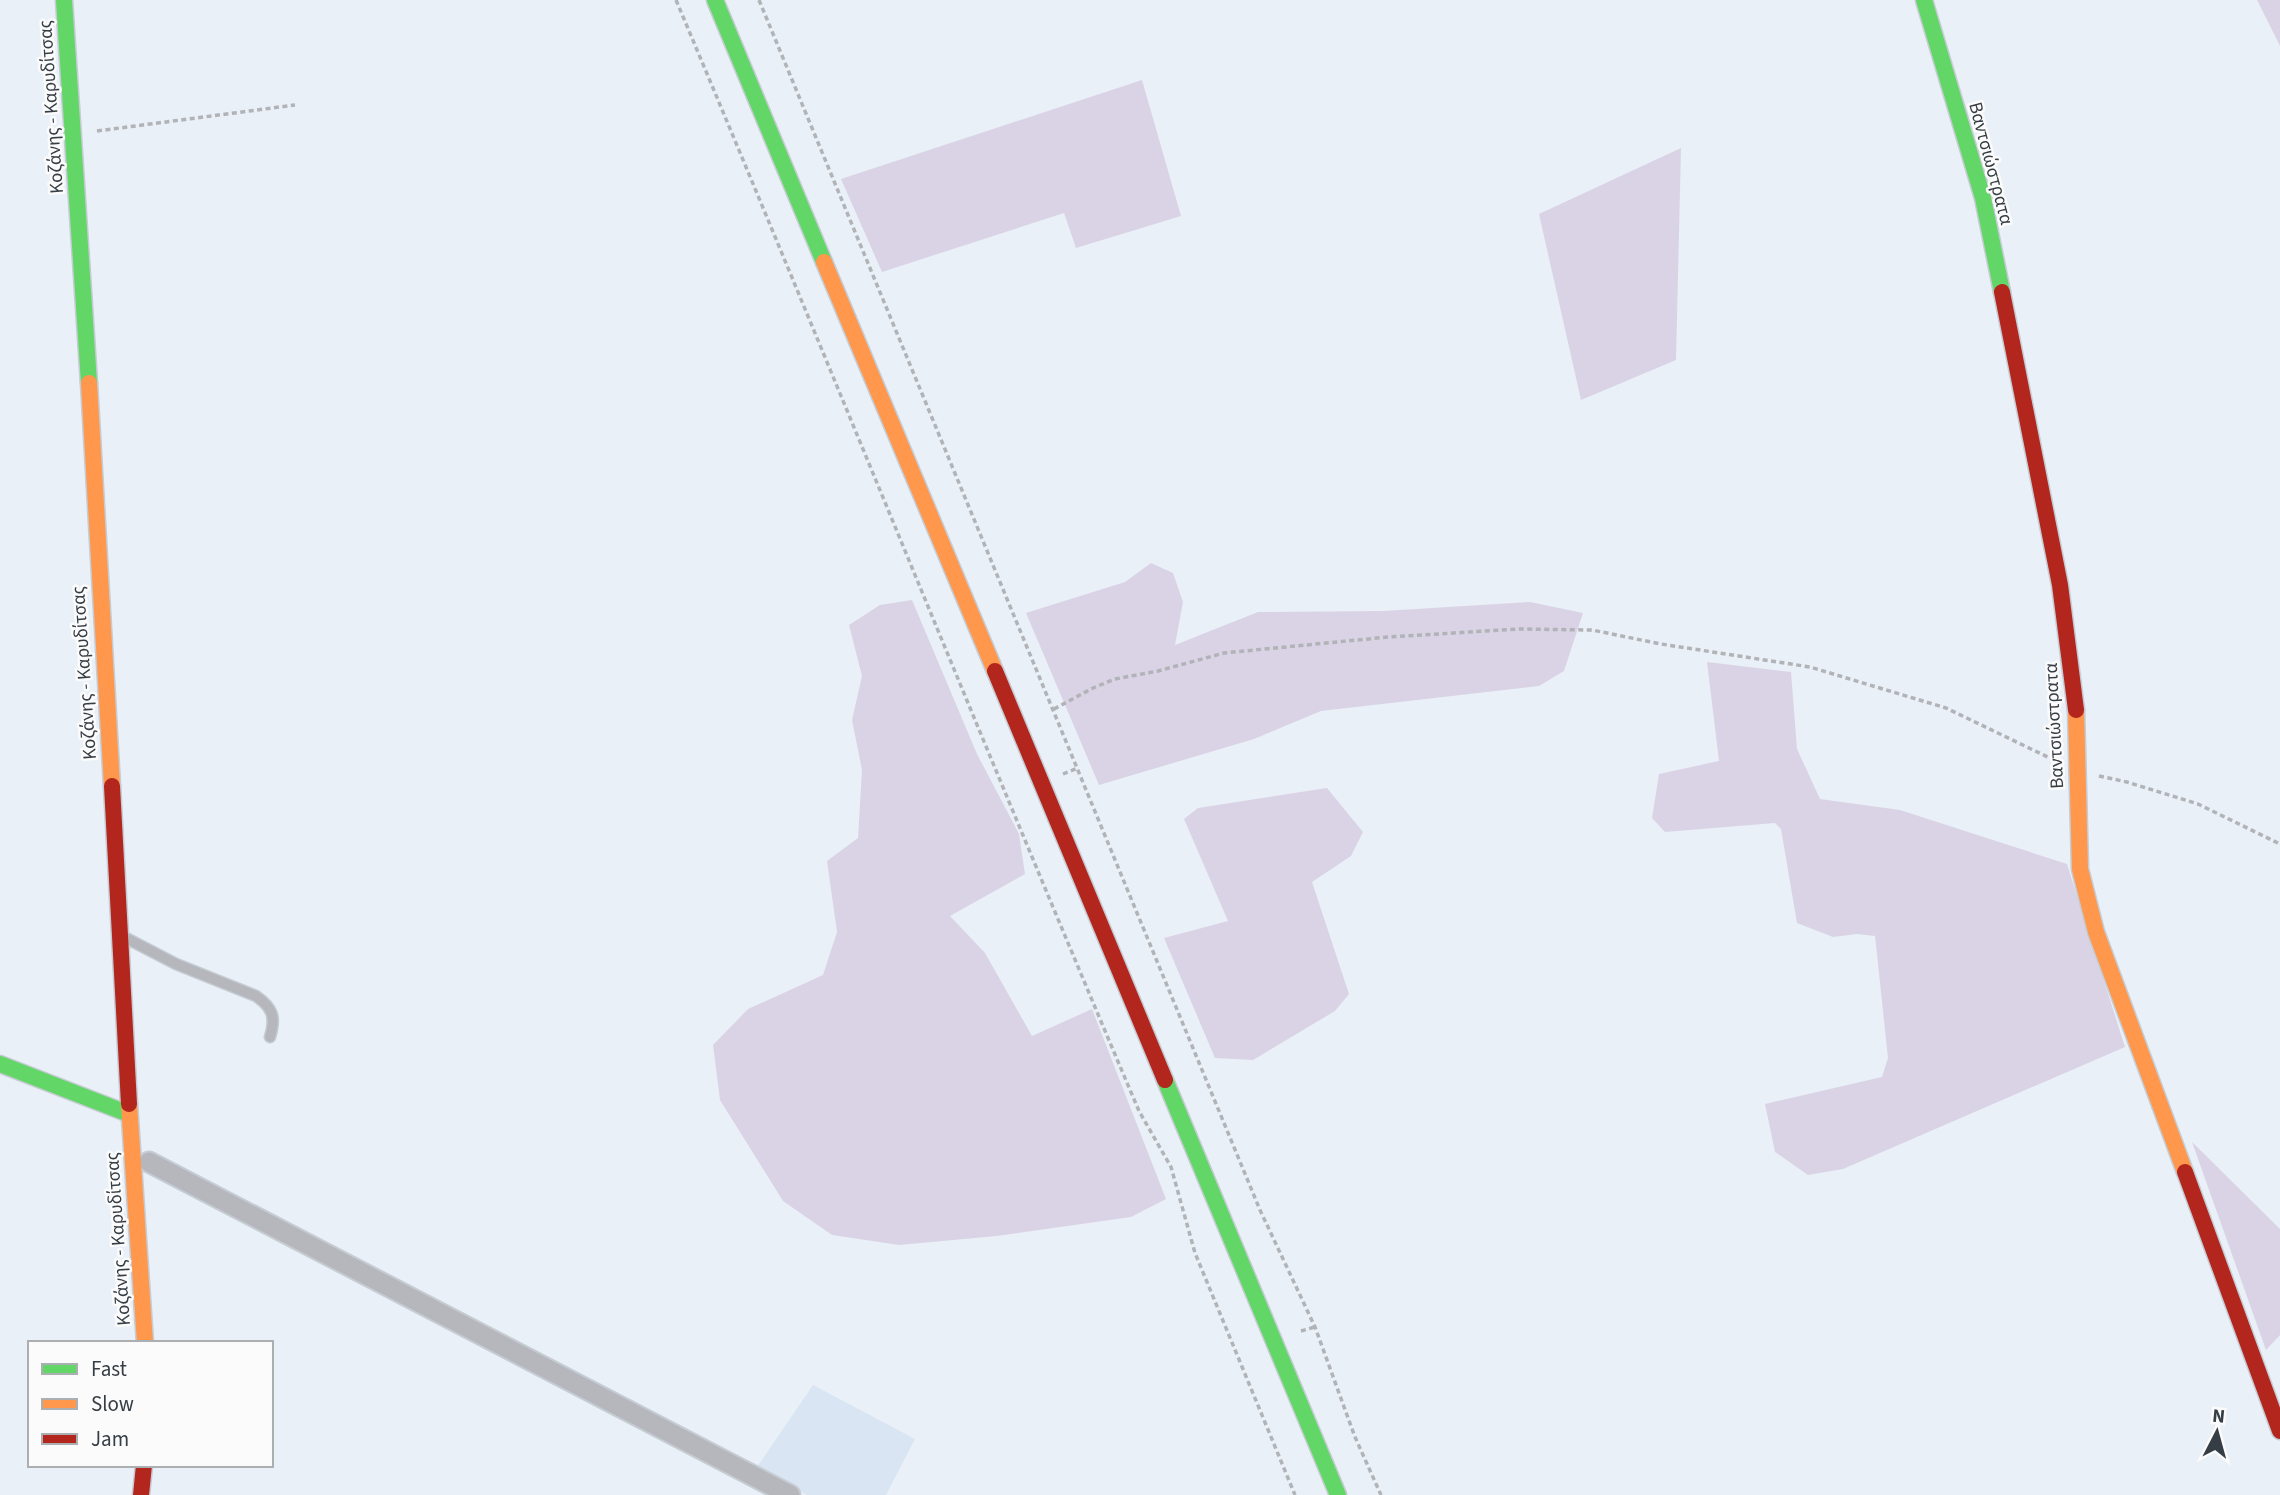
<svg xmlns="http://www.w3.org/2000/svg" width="2280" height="1495" font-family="'Source Sans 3',sans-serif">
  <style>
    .built { fill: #d9e5f2 }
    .green { fill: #dad3e6 }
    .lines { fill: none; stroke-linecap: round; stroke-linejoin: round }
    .lane-casing { stroke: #c6ccd3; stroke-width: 13 }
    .street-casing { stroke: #c6ccd3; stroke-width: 23 }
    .fast-casing { stroke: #c6ccd3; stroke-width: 19 }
    .slow-casing { stroke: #c6ccd3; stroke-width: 19 }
    .jam-casing { stroke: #c6ccd3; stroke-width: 19 }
    .path { stroke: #b1b3b7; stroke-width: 3.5; stroke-dasharray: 5 3.5; stroke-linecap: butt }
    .lane { stroke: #b5b7bc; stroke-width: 10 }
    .street { stroke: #b5b7bc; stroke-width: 19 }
    .fast { stroke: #63d668; stroke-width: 16 }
    .slow { stroke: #ff974d; stroke-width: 16 }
    .jam { stroke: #b3261e; stroke-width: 16 }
    .labels { text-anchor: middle; stroke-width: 5; stroke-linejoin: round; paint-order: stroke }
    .street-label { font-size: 19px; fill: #353d45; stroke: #fbfbfb }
  </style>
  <rect width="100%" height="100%" fill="#e9f0f7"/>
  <!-- built -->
  <path class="built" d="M813,1385L915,1439L886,1495H807L757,1467Z"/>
  <!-- green -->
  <g class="green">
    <path d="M2257,0H2280V46Z"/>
    <path d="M1142,80L1181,216L1076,248L1064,213L882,272L841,179Z"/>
    <path d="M1681,148L1676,360L1581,400L1539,214Z"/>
    <path d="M1151,563L1173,573L1183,602L1175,645L1258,612L1383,611L1530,602L1583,613L1564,671L1539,686L1321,711L1254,739L1099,785L1026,613L1125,582Z"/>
    <path d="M912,600L977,754L1019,834L1025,874L950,916L985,953L1032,1036L1092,1009L1166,1199L1131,1217L997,1236L899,1245L832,1235L783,1201L720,1100L713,1045L748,1009L823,975L837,932L827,861L858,838L862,770L852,720L862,676L849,625L880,605Z"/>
    <path d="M1707,662L1791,672L1797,749L1820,799L1900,810L2067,864L2125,1047L1843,1169L1808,1175L1775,1152L1765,1104L1882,1077L1888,1058L1875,936L1857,934L1833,937L1797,923L1781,829L1775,823L1665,832L1652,818L1659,774L1719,761Z"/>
    <path d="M1327,788L1363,832L1351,856L1312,882L1349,994L1335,1011L1253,1060L1215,1058L1164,938L1228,921L1184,819L1198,808Z"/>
    <path d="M2192,1142L2280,1229V1335L2266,1350Z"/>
  </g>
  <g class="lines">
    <!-- lane casing -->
    <g class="lane-casing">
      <path id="lane" d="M124,937L176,964L256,996C273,1008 276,1017 270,1037"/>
    </g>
    <!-- street casing -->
    <g class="street-casing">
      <path id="street" d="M149,1162L790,1495"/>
    </g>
    <!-- fast casing -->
    <g class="fast-casing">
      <g id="fast">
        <path d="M64,0L89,383"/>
        <path d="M715,0L824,262"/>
        <path d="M1924,0L1983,198L2002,292"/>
        <path d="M0,1064L129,1114"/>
        <path d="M1165,1080L1338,1495"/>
      </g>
    </g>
    <!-- slow casing -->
    <g class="slow-casing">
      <g id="slow">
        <path d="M824,262L995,671"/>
        <path d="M89,383L112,786"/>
        <path d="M2076,710L2080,869L2096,932L2185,1172"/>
        <path d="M129,1104L145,1343"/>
      </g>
    </g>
    <!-- jam casing -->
    <g class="jam-casing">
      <g id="jam">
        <path d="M2002,292L2060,585L2076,710"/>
        <path d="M995,671L1165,1080"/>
        <path d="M112,786L129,1104"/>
        <path d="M2185,1172L2280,1431"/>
        <path d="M141,1495L144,1465"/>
      </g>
    </g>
    <!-- path -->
    <g class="path">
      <path d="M676,0C832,370 982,742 1139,1111L1171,1167L1195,1253L1295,1495"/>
      <path d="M759,0L1260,1210L1315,1327L1355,1437L1381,1495"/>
      <path d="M97,131L295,105"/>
      <path d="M1054,709L1093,688L1115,679L1158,671L1224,653L1388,637L1519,629L1592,630L1661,644L1810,667L1946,708L2056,761"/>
      <path d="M1063,774L1078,768"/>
      <path d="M2099,776L2127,782L2198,804L2280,844"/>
      <path d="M1301,1331L1315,1327"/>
    </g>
    <!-- lane -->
    <use href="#lane" class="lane"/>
    <!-- street -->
    <use href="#street" class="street"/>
    <!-- fast -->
    <use href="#fast" class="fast"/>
    <!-- slow -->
    <use href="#slow" class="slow"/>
    <!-- jam -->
    <use href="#jam" class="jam"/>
  </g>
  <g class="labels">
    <!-- street labels -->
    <g class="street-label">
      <text transform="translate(50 107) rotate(-94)" y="7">Κοζάνης - Καρυδίτσας</text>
      <text transform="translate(1992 163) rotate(75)" y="7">Βαντσιώστρατα</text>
      <text transform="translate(83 673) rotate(-94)" y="7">Κοζάνης - Καρυδίτσας</text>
      <text transform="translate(2053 726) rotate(-93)" y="7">Βαντσιώστρατα</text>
      <text transform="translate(117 1239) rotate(-94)" y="7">Κοζάνης - Καρυδίτσας</text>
    </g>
  </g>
  <!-- legend -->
  <rect x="28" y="1341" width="245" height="126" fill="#fbfbfb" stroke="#acafb2" stroke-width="2"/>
  <rect x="42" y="1364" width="35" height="10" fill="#63d668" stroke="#acafb2" stroke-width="2"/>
  <text x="91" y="1376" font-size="21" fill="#353d45">Fast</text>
  <rect x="42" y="1399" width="35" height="10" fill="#ff974d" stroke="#acafb2" stroke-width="2"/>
  <text x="91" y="1411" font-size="21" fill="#353d45">Slow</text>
  <rect x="42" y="1434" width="35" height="10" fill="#b3261e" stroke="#acafb2" stroke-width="2"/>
  <text x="91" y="1446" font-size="21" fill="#353d45">Jam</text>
  <!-- north arrow -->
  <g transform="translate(2217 1432) rotate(6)" stroke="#fbfbfb" stroke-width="5" paint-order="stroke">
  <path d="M0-5L12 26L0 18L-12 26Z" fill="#353d45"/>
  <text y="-10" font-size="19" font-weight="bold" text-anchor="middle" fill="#353d45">N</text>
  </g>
</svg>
